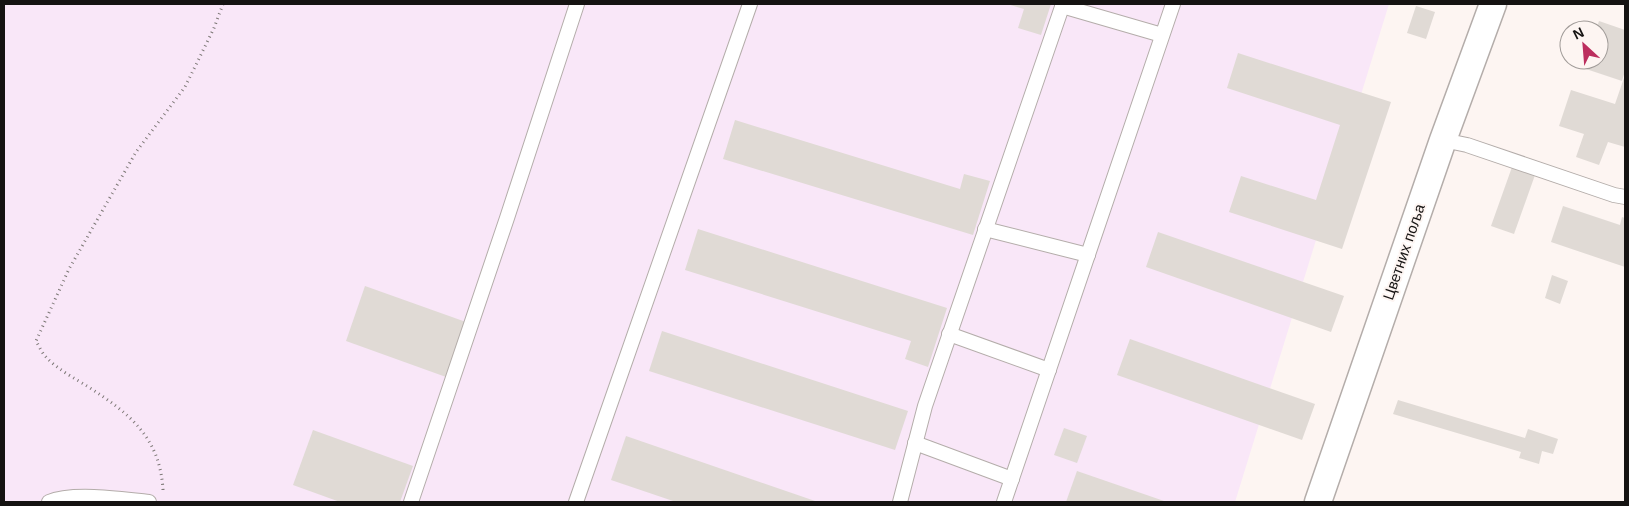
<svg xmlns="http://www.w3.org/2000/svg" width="1629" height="506" font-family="Arial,sans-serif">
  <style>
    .industrial { fill: #f9e7f8 }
    .building { fill: #e0dad5 }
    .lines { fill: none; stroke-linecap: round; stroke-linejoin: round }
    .lane-casing { stroke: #b4adaa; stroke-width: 16 }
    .street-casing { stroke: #b4adaa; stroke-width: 29 }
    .path { stroke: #7e7977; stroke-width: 3; stroke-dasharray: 1 4; stroke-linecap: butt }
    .lane { stroke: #fff; stroke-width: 14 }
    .street { stroke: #fff; stroke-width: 26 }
    .labels { text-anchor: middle; stroke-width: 4; stroke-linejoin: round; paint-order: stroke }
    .street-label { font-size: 15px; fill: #151312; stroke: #fdf5f2 }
  </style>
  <rect width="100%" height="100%" fill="#fdf5f2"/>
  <!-- industrial -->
  <path class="industrial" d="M4,4H1389L1235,502H4Z"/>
  <!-- building -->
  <g class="building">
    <path d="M1007,4H1051L1041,35L1018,28L1024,9Z"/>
    <path d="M1416,6L1435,12L1426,39L1407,33Z"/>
    <path d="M1599,21L1625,30V71L1622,81L1583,68L1586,60H1599V30H1596Z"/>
    <path d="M1238,53L1391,102L1342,249L1229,212L1241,176L1316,200L1340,125L1227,88Z"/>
    <path d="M1625,75V147L1608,142L1599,165L1576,157L1584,134L1559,126L1571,90L1615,104Z"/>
    <path d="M735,120L960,189L964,174L990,181L973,235L723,159Z"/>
    <path d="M1512,167L1535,175L1514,234L1491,226Z"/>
    <path d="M1563,206L1620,225L1622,217L1625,218V267L1551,242Z"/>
    <path d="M698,229L947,308L928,367L905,359L911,341L685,270Z"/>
    <path d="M1158,232L1344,296L1331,332L1146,267Z"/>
    <path d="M1552,275L1568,281L1560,304L1545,298Z"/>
    <path d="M365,286L466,322L446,377L346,341Z"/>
    <path d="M662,331L908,411L895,450L649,371Z"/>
    <path d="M1130,339L1315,404L1302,440L1117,375Z"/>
    <path d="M1398,400L1525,438L1528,429L1558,439L1553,454L1542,451L1539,464L1519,458L1521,452L1393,414Z"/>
    <path d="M1064,428L1087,436L1077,463L1054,455Z"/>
    <path d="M313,430L413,466L400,502H340L293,485Z"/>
    <path d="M626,436L818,502H676L611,480Z"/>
    <path d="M1077,471L1167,502H1066Z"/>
  </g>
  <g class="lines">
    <!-- lane casing -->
    <g class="lane-casing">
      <g id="lane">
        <path d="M1062,6L1162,35"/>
        <path d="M1443,140L1467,145L1614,195L1625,197"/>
        <path d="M985,229L1088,255"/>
        <path d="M949,334L1049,370"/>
        <path d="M915,443L1012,479"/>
        <path d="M49,502C72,492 123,499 149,502"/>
        <path d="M411,502L507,218L577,4"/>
        <path d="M576,502L750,4"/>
        <path d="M900,502L925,406L1063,4"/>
        <path d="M1004,502L1173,4"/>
      </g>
    </g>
    <!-- street casing -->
    <g class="street-casing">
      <path id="street" d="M1318,502L1443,140L1493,4"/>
    </g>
    <!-- path -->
    <path class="path" d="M163,490C160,437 129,413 87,386C74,378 57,369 46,357C42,353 39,346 36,341L69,269L136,152L185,87L214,28L223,4"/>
    <!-- lane -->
    <use href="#lane" class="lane"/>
    <!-- street -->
    <use href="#street" class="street"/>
  </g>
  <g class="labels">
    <!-- street labels -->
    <g class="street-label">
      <text transform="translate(1404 252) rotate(-71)" y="5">Цветних поља</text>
    </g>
  </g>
  <!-- border -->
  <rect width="1629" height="506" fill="none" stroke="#151312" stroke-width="10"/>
  <!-- north arrow -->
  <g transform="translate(1584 45) rotate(334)"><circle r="24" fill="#fdf5f2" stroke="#a09b98"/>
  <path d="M0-4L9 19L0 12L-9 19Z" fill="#bc2e5e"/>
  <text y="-8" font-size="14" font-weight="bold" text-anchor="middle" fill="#151312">N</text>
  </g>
</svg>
